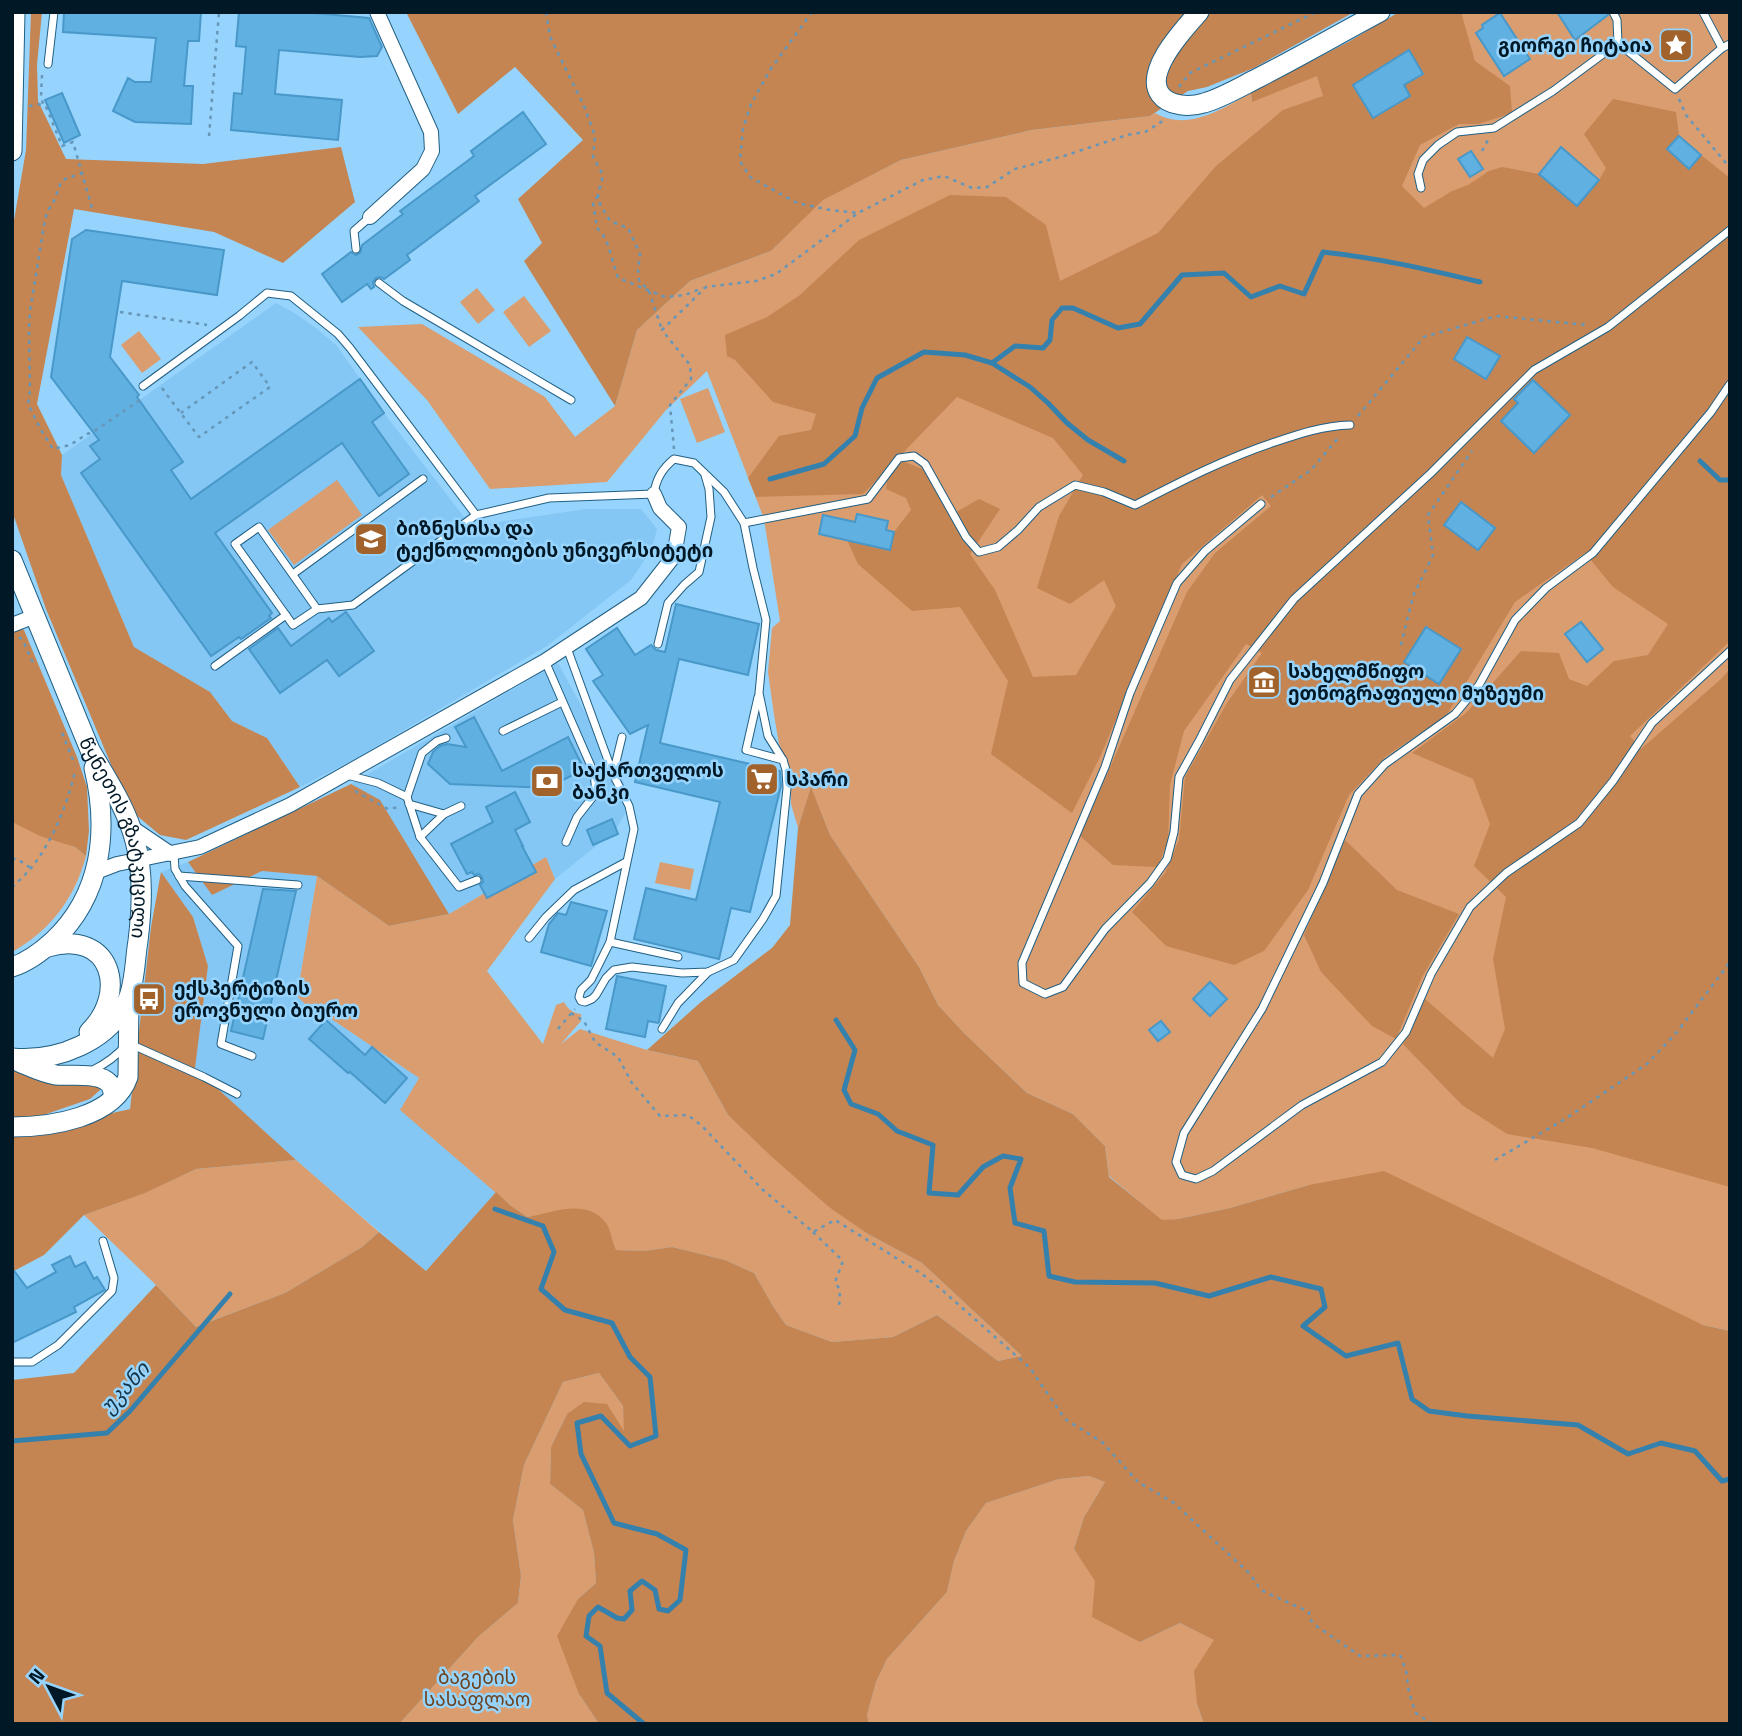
<svg xmlns="http://www.w3.org/2000/svg" width="1742" height="1736" font-family="'Titillium Web','Noto Sans Georgian',sans-serif">
  <style>
    .built { fill: #84c7f4 }
    .green { fill: #d99d6f }
    .forest { fill: #c48553 }
    .lines { fill: none; stroke-linecap: round; stroke-linejoin: round }
    .stream { stroke: #3481ae; stroke-width: 5 }
    .building { fill: #61b0e2; stroke: #4898c9; stroke-width: 2 }
    .lane-casing { stroke: #215f83; stroke-width: 9 }
    .street-casing { stroke: #215f83; stroke-width: 16 }
    .secondary-casing { stroke: #215f83; stroke-width: 21 }
    .path { stroke: #6697b8; stroke-width: 2.5; stroke-dasharray: 3.5 5; stroke-linecap: butt }
    .lane { stroke: #fff; stroke-width: 7 }
    .street { stroke: #fff; stroke-width: 14 }
    .secondary { stroke: #fff; stroke-width: 19 }
    .labels { text-anchor: middle; stroke-width: 5; stroke-linejoin: round; paint-order: stroke }
    .poi-label { font-size: 19px; font-weight: bold; fill: #011826; stroke: #96d4fd; text-anchor: start }
    .street-label { font-size: 19px; fill: #011826; stroke: #96d4fd }
    .park-label { font-size: 19px; fill: #6e421d; stroke: #96d4fd }
    .water-label { font-size: 21px; font-style: italic; fill: #133449; stroke: #96d4fd }
  </style>
  <rect width="100%" height="100%" fill="#96d4fd"/>
  <!-- built -->
  <g class="built">
    <path d="M276,303L296,314L316,328L337,346L384,413L471,526L586,509H641L657,529L652,549L631,580L547,646L353,760L300,787L267,738L232,721L210,692L134,647L61,475L62,455Z"/>
    <path d="M558,663L624,784L625,814L615,831L555,879L546,857L449,914L380,801L351,784Z"/>
    <path d="M188,862L212,895L262,871L317,876L297,996L313,1012L327,1016L420,1078L401,1110L496,1192L426,1271L296,1160L195,1068L208,966L193,917L161,872Z"/>
  </g>
  <!-- green -->
  <g class="green">
    <path d="M1427,12H1730V1331L1703,1325L1309,1185L1230,1208L1178,1219L1162,1221L1109,1176L1105,1146L1073,1114L1027,1093L964,1033L938,1005L919,967L830,835L811,788L798,828L791,804V771L779,744L774,715L768,672L772,628L780,621L764,519L707,371L666,410L607,482L490,489L427,400L358,327L422,324L545,397L575,437L615,406L637,330L690,281L771,251L822,200L901,160L1032,130L1150,116L1155,113C1188,132 1221,109 1251,93L1252,101Z"/>
    <path d="M477,288L495,310L478,324L460,302Z"/>
    <path d="M524,296L551,331L529,347L503,312Z"/>
    <path d="M139,331L161,359L142,373L121,345Z"/>
    <path d="M708,388L725,432L697,443L680,399Z"/>
    <path d="M337,480L362,515L294,565L268,530Z"/>
    <path d="M12,819L14,823L75,847L86,856C75,898 50,931 12,952Z"/>
    <path d="M546,857L555,879L487,971L543,1044L556,1005L564,1002C568,1009 572,1013 581,1014V1021L561,1044L580,1029L647,1050L698,1061L728,1115L868,1234L922,1263L1022,1356L998,1361L937,1315L893,1337L832,1342L786,1325L773,1306L754,1273L725,1260L672,1247L644,1251L616,1250L614,1247L547,1214L527,1217L510,1205L400,1110L419,1078L327,1016L313,1012L297,996L317,876L389,926L449,914Z"/>
    <path d="M660,862L694,869L690,890L655,883Z"/>
    <path d="M296,1160L379,1232L362,1247L285,1293L196,1327L156,1285L84,1215L144,1193L196,1169Z"/>
    <path d="M599,1373L623,1406L625,1432L567,1414L551,1447L550,1484L583,1510L594,1553L596,1583L578,1599L579,1694L599,1724H399L478,1637L518,1603L521,1576L513,1520L524,1465L563,1382Z"/>
    <path d="M1089,1476L1105,1482L1084,1517L1074,1549L1140,1642L1180,1623L1215,1640L1197,1704L1204,1724H869L867,1715L876,1682L887,1659L947,1592L954,1561L966,1531L986,1503L1059,1479Z"/>
  </g>
  <!-- forest -->
  <g class="forest">
    <path d="M31,12H42L37,65L38,101L66,159L203,164L341,147L355,202L283,263L214,232L74,209L37,404L62,455L61,475L134,647L210,692L232,721L267,738L300,787L186,840L160,835L130,810L46,609L12,511V232L26,150Z"/>
    <path d="M406,12H1354L1254,68L1207,87L1188,91L1150,116L1032,130L901,160L823,200L771,251L690,281L637,330L615,406L524,261L542,243L518,199L583,140L515,67L458,114Z"/>
    <path d="M1399,12H1461L1475,61L1510,86L1512,113L1479,124H1459L1420,145L1402,186L1424,208L1452,191L1468,185L1489,171L1502,167L1539,174L1577,206L1599,180L1606,168L1584,134L1613,99L1676,112L1679,136L1667,150L1689,168L1701,155L1730,178V641L1630,736L1641,749L1721,679L1730,669V1187L1592,1148L1507,1134L1462,1105L1403,1044L1424,998L1493,1058L1505,1029L1493,959L1506,897L1474,866L1490,824L1473,779L1412,753L1466,713L1521,651L1559,653L1569,679L1587,686L1614,661L1648,655L1668,624L1613,587L1585,553L1515,602L1446,716L1386,756L1349,795L1308,890L1264,951L1234,965L1166,946L1132,912L1165,873L1179,840L1185,777L1227,703L1262,653L1246,644L1184,731L1170,785L1168,840L1158,867L1113,865L1080,836L1187,592L1215,553L1271,506L1262,495L1182,564L1100,757L1072,813L991,754L1008,681L960,607L912,611L858,564L847,540L894,532L911,510L906,498L886,489L888,475L902,461L923,469L951,515L979,499L1000,509L970,554L995,590L1033,677L1076,675L1116,606L1104,580L1070,604L1037,588L1059,516L1083,475L1053,438L957,397L863,494L756,497L748,478L779,436L811,430L816,414L773,402L735,360L727,356L725,335L767,317L800,295L859,240L950,195L1006,197L1046,225L1060,281L1158,233L1216,166L1283,110L1323,96L1317,76L1252,102L1251,93L1350,41Z"/>
    <path d="M21,628L24,630L77,757L87,787L89,831L86,856L75,847L40,836L14,823L12,819V632Z"/>
    <path d="M351,784L380,800L449,914L389,926L317,876L262,871L212,895L188,862Z"/>
    <path d="M811,787L830,835L919,967L938,1005L964,1033L1027,1093L1073,1114L1105,1146L1109,1177L1162,1220L1178,1219L1230,1208L1309,1185L1384,1171L1703,1325L1730,1331V1724H1204L1197,1704L1194,1671L1214,1640L1180,1623L1140,1642L1092,1617L1095,1581L1074,1549L1084,1517L1105,1482L1089,1476L1059,1479L986,1503L966,1531L954,1561L947,1592L887,1659L876,1682L867,1715L869,1724H599L579,1694L557,1636L578,1599L596,1583L594,1553L583,1510L550,1484L551,1447L567,1414L584,1402L607,1404L624,1431L623,1406L599,1373L563,1382L524,1465L513,1520L521,1576L518,1603L478,1637L399,1724H12V1380L74,1373L156,1285L196,1327L285,1293L362,1247L379,1232L426,1271L496,1192L510,1205L527,1217C553,1213 586,1197 606,1223C611,1230 612,1242 616,1250L644,1251L672,1247L725,1260L754,1273L773,1306L786,1325L832,1342L893,1337L937,1315L998,1361L1022,1356L922,1263L868,1234L829,1207L772,1157L728,1115L698,1061L647,1050L701,1002L772,948L790,925L798,828Z"/>
    <path d="M1345,840L1397,890L1459,914L1422,977L1396,1039L1372,1026L1321,972L1304,935Z"/>
    <path d="M161,872L193,917L208,966L195,1068L296,1160L196,1169L145,1193L84,1215L44,1255L12,1272V1133H24L130,1109L151,927Z"/>
    <path d="M12,1063L106,1079L100,1090L90,1099L29,1120L12,1118Z"/>
  </g>
  <g class="lines">
    <!-- stream -->
    <g class="stream">
      <path d="M992,363L1030,387L1048,403L1067,423L1088,440L1124,461"/>
      <path d="M1700,461L1720,480H1730"/>
      <path d="M770,479L824,464L855,436L862,408L877,378L924,352L965,355L992,363L1015,346L1043,348L1050,340L1052,320L1062,308H1073L1118,328L1140,324L1182,275L1224,273L1251,297L1280,286L1304,294L1323,252C1378,258 1426,269 1480,282"/>
      <path d="M836,1020L855,1050L844,1090L851,1104L878,1114L897,1131L933,1145L929,1193L958,1195L983,1167L1003,1156L1021,1159L1010,1188L1015,1223L1044,1231L1049,1276L1075,1282L1155,1283L1209,1296L1271,1277L1321,1289L1325,1307L1303,1326L1346,1356L1398,1343L1412,1399L1429,1411L1467,1416L1578,1425L1628,1454L1661,1443L1695,1451L1722,1481L1730,1479"/>
      <path d="M495,1209L543,1226L554,1252L541,1289L565,1310L612,1323L630,1357L650,1377L656,1436L630,1446L601,1416L577,1423L581,1454L614,1523L657,1534L686,1550L680,1600L668,1611L659,1609L655,1590L642,1581L630,1591L632,1610L624,1619L617,1618L598,1607L589,1616L586,1636L600,1646L607,1693L644,1724"/>
      <path d="M12,1441L107,1433L130,1411L230,1294"/>
    </g>
  </g>
  <!-- building -->
  <g class="building">
    <path d="M64,12H201L199,41H188L184,86H193L191,124L135,122L113,111L128,78L135,82H151L156,38L63,32Z"/>
    <path d="M239,12H302L369,18L382,47L377,56L360,57L279,50L275,94L342,100L338,140L231,130L234,93L242,94L246,47L236,46Z"/>
    <path d="M1557,12H1607L1608,15L1575,40Z"/>
    <path d="M1500,13L1530,59L1504,76L1476,33L1483,28L1482,25Z"/>
    <path d="M1409,50L1423,74L1404,85L1410,96L1373,118L1353,85Z"/>
    <path d="M62,93L80,135L64,143L45,100Z"/>
    <path d="M523,112L546,144L475,196L479,201L407,255L410,260L384,279L380,277L376,278L373,282L374,287L371,289L367,284L342,302L322,274L351,252L356,255L360,253L362,245L403,214L400,211L474,156L471,151Z"/>
    <path d="M1679,136L1701,155L1689,169L1667,149Z"/>
    <path d="M1561,147L1599,180L1577,206L1539,174Z"/>
    <path d="M1471,151L1483,169L1470,177L1458,159Z"/>
    <path d="M86,230L224,250L217,295L122,281L110,357L139,395L137,397L183,462L171,470L191,499L360,379L384,413L372,422L409,474L379,496L342,443L215,533L272,613L269,616L271,618L241,639L239,637L211,656L81,473L100,459L90,446L99,440L51,377L72,239Z"/>
    <path d="M1467,337L1500,356L1486,379L1454,359Z"/>
    <path d="M1533,380L1570,415L1534,453L1501,421L1518,403L1514,399Z"/>
    <path d="M1461,502L1495,528L1478,550L1444,525Z"/>
    <path d="M857,514L888,521L886,530L894,532L890,550L819,534L823,515L855,522Z"/>
    <path d="M676,604L759,624L748,675L679,659L660,743L780,771L781,786L750,912L731,908L719,959L634,939L646,888L696,900L720,802L635,782L648,725L630,734L593,681L603,675L586,649L617,628L635,655L651,645L656,650L665,652Z"/>
    <path d="M346,612L374,651L339,676L327,660L280,693L249,649L278,628L291,646L329,618L332,622Z"/>
    <path d="M1581,622L1603,649L1587,662L1565,634Z"/>
    <path d="M1426,627L1461,649L1439,684L1404,662Z"/>
    <path d="M474,717L502,771L568,737L584,769L548,788L450,784L428,764L433,752L440,746L447,744L466,747L455,727Z"/>
    <path d="M515,792L530,822L515,830L523,846H522L536,872L487,898L480,885L483,882L482,877L479,874L474,875L472,872L467,874L451,844L493,822L486,807Z"/>
    <path d="M612,819L618,834L593,845L587,830Z"/>
    <path d="M263,889L296,891L263,1039L231,1031Z"/>
    <path d="M571,902L607,911L591,966L541,952L549,924L558,913L566,915Z"/>
    <path d="M617,976L666,986L659,1022L658,1023L648,1021L645,1037L606,1029Z"/>
    <path d="M1210,982L1227,999L1210,1016L1193,999Z"/>
    <path d="M326,1020L365,1055L372,1047L407,1078L385,1103L350,1072L348,1073L309,1039Z"/>
    <path d="M1161,1021L1170,1032L1158,1041L1149,1030Z"/>
    <path d="M70,1256L75,1267L85,1262L94,1279L97,1277L105,1290L74,1307L76,1312L12,1343V1268L27,1288L56,1272L52,1265Z"/>
  </g>
  <g class="lines">
    <!-- lane casing -->
    <g class="lane-casing">
      <g id="lane">
        <path d="M1613,12L1617,20L1618,43"/>
        <path d="M1703,12L1722,48"/>
        <path d="M48,64L54,12"/>
        <path d="M1421,188L1418,174L1423,160L1438,145L1457,132L1494,128L1553,91L1618,43L1675,89L1722,48L1730,44"/>
        <path d="M356,249L354,231L370,217"/>
        <path d="M379,283L403,301L571,400"/>
        <path d="M1730,384L1711,412L1593,553L1546,588L1515,620L1479,685L1455,714L1385,764L1358,794L1323,883L1262,1009L1184,1133L1176,1162L1182,1175L1196,1179L1213,1171L1302,1105L1382,1062L1406,1032L1431,974L1470,907L1506,873L1579,823L1613,781L1652,723L1730,651"/>
        <path d="M143,386L239,316L267,293L291,296L338,334L350,348L476,515"/>
        <path d="M1261,504L1205,551L1177,583L1130,693L1105,767L1022,963L1023,983L1045,994L1063,987L1105,929L1150,883L1167,859L1174,832L1179,777L1199,741L1230,680L1294,599L1431,473L1534,370L1608,327L1730,230"/>
        <path d="M744,523L868,499L899,458L914,456L925,464L966,537L979,552L998,547L1018,530L1039,507L1075,485L1104,492L1135,505C1180,482 1224,459 1272,443C1299,434 1322,426 1350,425"/>
        <path d="M293,574L423,479"/>
        <path d="M317,609L259,527L235,544L293,625L317,609L353,605L476,515L549,498L654,494C656,479 662,469 674,459L694,463L724,492L744,523L753,568L766,620L759,693L768,736L783,760L786,770L787,788L776,896L763,919L734,960L708,972L682,973L632,967L614,970L606,978L596,995L592,999L585,1002L581,1001L579,997L581,990L591,980L610,942L634,829L629,806L613,774L567,648"/>
        <path d="M658,644L668,603L684,585L699,572L711,517L709,489L705,475"/>
        <path d="M545,661L594,773L596,793L577,817L566,842"/>
        <path d="M215,666L286,615"/>
        <path d="M758,697L746,750L783,760"/>
        <path d="M503,731L562,702"/>
        <path d="M613,774L622,737"/>
        <path d="M347,775L378,783L407,797L420,837L459,887L477,880"/>
        <path d="M407,797L422,753L437,741L446,738"/>
        <path d="M409,804L444,814"/>
        <path d="M420,837L444,814L461,806"/>
        <path d="M174,854L175,869L185,886L238,946L221,1044L252,1056"/>
        <path d="M179,876L298,885"/>
        <path d="M529,938L546,917L574,890L626,862"/>
        <path d="M610,942L678,957"/>
        <path d="M662,1029L678,1003L708,972"/>
        <path d="M91,1071C106,1064 117,1056 128,1043L204,1077L237,1094"/>
        <path d="M12,1362H32L58,1345L112,1291L114,1278L103,1241"/>
      </g>
    </g>
    <!-- street casing -->
    <g class="street-casing">
      <g id="street">
        <path d="M370,217L423,169L432,151L431,132L377,12"/>
        <path d="M12,625L35,616"/>
        <path d="M131,827L171,854"/>
        <path d="M96,872L117,864L200,847L290,805L545,661L641,598L674,556L679,527L660,508L654,494"/>
      </g>
    </g>
    <!-- secondary casing -->
    <g class="secondary-casing">
      <g id="secondary">
        <path d="M1199,12C1184,29 1144,71 1160,94C1169,107 1191,107 1204,103C1222,98 1242,86 1258,78C1299,57 1339,34 1380,12"/>
        <path d="M12,151L15,12"/>
        <path id="s1" d="M12,560L90,750C107,779 127,809 135,841C144,873 142,908 138,941C135,958 135,983 128,999C110,1042 56,1062 12,1058"/>
        <path d="M48,947C111,929 129,992 89,1032"/>
        <path d="M12,967C28,962 41,952 53,941C102,895 109,831 94,768"/>
        <path d="M19,1062C31,1067 43,1073 56,1075C74,1077 116,1068 113,1098"/>
        <path d="M12,1127C50,1127 114,1118 128,1077L129,998"/>
      </g>
    </g>
    <!-- path -->
    <g class="path">
      <path d="M546,12L550,37L584,106L595,136L593,157L603,175L598,195L600,204L610,221L628,228L640,254L638,270L639,280L649,291L662,330"/>
      <path d="M812,12L770,70L751,104L743,128L740,161L750,177L797,203L830,210L858,213"/>
      <path d="M42,75L41,96L43,104H45L62,146L73,142L92,208"/>
      <path d="M1179,87L1190,73L1316,12"/>
      <path d="M1679,99L1686,115L1730,168"/>
      <path d="M29,106L43,104"/>
      <path d="M209,136L219,12"/>
      <path d="M1482,151L1488,140"/>
      <path d="M83,173L65,179L61,182L54,201L47,212L44,225L30,311L29,328L30,390L28,404L41,430L53,449L70,445L87,434L93,432L143,398"/>
      <path d="M598,196L593,203L597,228L606,239L618,278L665,297L685,295L703,288"/>
      <path d="M120,312L207,325"/>
      <path d="M162,388L167,395L199,437L270,387L252,362L181,413"/>
      <path d="M1358,416L1424,337L1496,316L1587,325"/>
      <path d="M674,449L670,405L691,379L690,365L662,330L706,287L756,281L776,274L858,213L923,180L944,176L972,188L987,187L1015,169L1064,156L1127,135L1145,132L1166,119"/>
      <path d="M1271,497L1311,470L1339,437"/>
      <path d="M19,637L23,641L34,665"/>
      <path d="M1401,645L1413,596L1433,555L1428,515L1472,451"/>
      <path d="M62,733L75,765"/>
      <path d="M355,791L388,809L399,807"/>
      <path d="M12,859H17L31,868"/>
      <path d="M12,887C19,881 26,874 32,867C53,840 67,805 75,772"/>
      <path d="M571,1013L584,1021L595,1042L618,1057L632,1083L660,1116L688,1115L702,1126L762,1189L813,1232L835,1220L922,1274L942,1290L1030,1368L1065,1419L1102,1442L1138,1482L1174,1503L1250,1574L1261,1590L1309,1612V1618L1315,1625L1360,1656L1400,1655L1406,1670L1409,1693L1416,1713L1432,1724"/>
      <path d="M558,1029L575,1009"/>
      <path d="M1495,1160L1565,1119L1647,1064L1677,1032L1730,962"/>
      <path d="M813,1232L843,1261L835,1282L840,1290L839,1309"/>
    </g>
    <!-- lane -->
    <use href="#lane" class="lane"/>
    <!-- street -->
    <use href="#street" class="street"/>
    <!-- secondary -->
    <use href="#secondary" class="secondary"/>
  </g>
  <!-- icons -->
  <defs>
    <g id="sight-square" transform="scale(1.75)"><rect x="-9" y="-9" width="18" height="18" rx="4" fill="#a2622b" stroke="#96d4fd"/><path d="M0-6L1.8-2.2L6-1.7L2.9 1.2L3.7 5.4L0 3.3L-3.7 5.4L-2.9 1.2L-6-1.7L-1.8-2.2Z" fill="#fff"/></g>
    <g id="university-square" transform="scale(1.75)"><rect x="-9" y="-9" width="18" height="18" rx="4" fill="#a2622b" stroke="#96d4fd"/><path d="M0-5L7-2L0 1L-7-2ZM-4 1L0 2.5L4 1V4Q0 6-4 4Z" fill="#fff"/></g>
    <g id="museum-square" transform="scale(1.75)"><rect x="-9" y="-9" width="18" height="18" rx="4" fill="#a2622b" stroke="#96d4fd"/><path d="M0-6L6-3V-2H-6V-3ZM-5-1h2V3h-2ZM-1-1h2V3h-2ZM3-1h2V3H3ZM-6 4H6V6H-6Z" fill="#fff"/></g>
    <g id="supermarket-square" transform="scale(1.75)"><rect x="-9" y="-9" width="18" height="18" rx="4" fill="#a2622b" stroke="#96d4fd"/><path d="M-6-5.5h2.5l.6 2H6L4.5 2H-2.5L-4.4-4H-6ZM-1.5 3.2a1.3 1.3 0 1 0 .1 0ZM3 3.2a1.3 1.3 0 1 0 .1 0Z" fill="#fff"/></g>
    <g id="bank-square" transform="scale(1.75)"><rect x="-9" y="-9" width="18" height="18" rx="4" fill="#a2622b" stroke="#96d4fd"/><path d="M-6-4H6V4H-6ZM0-2.3a2.3 2.3 0 1 0 0 4.6a2.3 2.3 0 1 0 0-4.6Z" fill="#fff"/></g>
    <g id="bus-square" transform="scale(1.75)"><rect x="-9" y="-9" width="18" height="18" rx="4" fill="#a2622b" stroke="#96d4fd"/><path d="M-5-6H5V4H4V6H2V4H-2V6H-4V4H-5ZM-3.5-4V0h7V-4ZM-3.5 1.2v1.5H-2V1.2ZM2 1.2v1.5H3.5V1.2Z" fill="#fff"/></g>
  </defs>
  <g fill-rule="evenodd">
    <use href="#sight-square" x="1676" y="45"/>
    <use href="#university-square" x="371" y="539"/>
    <use href="#museum-square" x="1264" y="682"/>
    <use href="#supermarket-square" x="762" y="779"/>
    <use href="#bank-square" x="547" y="781"/>
    <use href="#bus-square" x="149" y="999"/>
  </g>
  <g class="labels">
    <!-- poi labels -->
    <g class="poi-label">
      <text x="1652" y="52" text-anchor="end">გიორგი ჩიტაია</text>
      <text x="396" y="535">ბიზნესისა და<tspan x="396" dy="22">ტექნოლოიების უნივერსიტეტი</tspan></text>
      <text x="1288" y="678">სახელმწიფო<tspan x="1288" dy="22">ეთნოგრაფიული მუზეუმი</tspan></text>
      <text x="572" y="777">საქართველოს<tspan x="572" dy="22">ბანკი</tspan></text>
      <text x="786" y="786">სპარი</text>
      <text x="174" y="995">ექსპერტიზის<tspan x="174" dy="22">ეროვნული ბიურო</tspan></text>
    </g>
    <!-- street labels -->
    <g class="street-label">
      <text dy="7" stroke="none"><textPath href="#s1" startOffset="299">წყნეთის გზატკეცილი</textPath></text>
    </g>
    <!-- park labels -->
    <g class="park-label">
      <text x="477" y="1684">ბაგების<tspan x="477" dy="22">სასაფლაო</tspan></text>
    </g>
    <!-- water labels -->
    <g class="water-label">
      <text transform="translate(125 1388) rotate(-48)" y="7">უკანი</text>
    </g>
  </g>
  <!-- border -->
  <rect width="1742" height="1736" fill="none" stroke="#011826" stroke-width="28"/>
  <!-- north arrow -->
  <g transform="translate(49 1687) rotate(311)" stroke="#96d4fd" stroke-width="5" paint-order="stroke">
  <path d="M0-5L12 26L0 18L-12 26Z" fill="#011826"/>
  <text y="-10" font-size="19" font-weight="bold" text-anchor="middle" fill="#011826">N</text>
  </g>
</svg>
